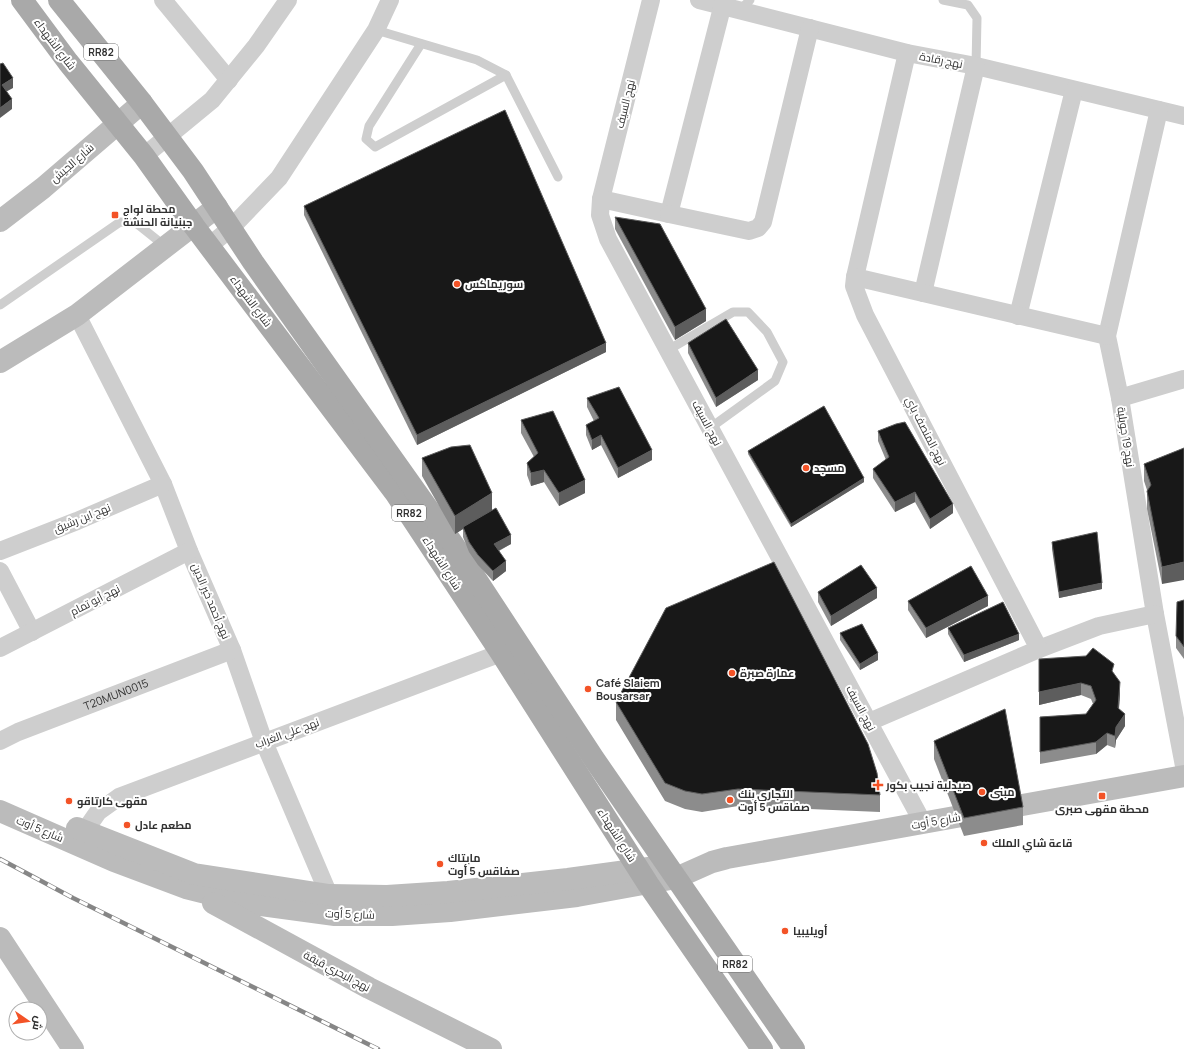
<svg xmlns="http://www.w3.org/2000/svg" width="1184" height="1049" font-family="Manrope,Cairo,sans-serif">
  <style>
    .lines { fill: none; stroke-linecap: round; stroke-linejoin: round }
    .lane { stroke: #cecece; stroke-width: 9 }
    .street { stroke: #cecece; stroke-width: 18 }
    .secondary { stroke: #bbb; stroke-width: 22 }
    .primary { stroke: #a9a9a9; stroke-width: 22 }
    .rail-casing { stroke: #868686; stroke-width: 4.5 }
    .rail { stroke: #fff; stroke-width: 3; stroke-dasharray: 9; stroke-linecap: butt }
    .wall { fill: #8c8c8c }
    .shaded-wall { fill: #5d5d5d }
    .building { fill: #181818; stroke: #5d5d5d }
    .poi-dot { fill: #f35327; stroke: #fff; stroke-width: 1.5 }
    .labels { text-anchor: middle; stroke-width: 4; stroke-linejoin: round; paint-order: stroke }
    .shield { fill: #fff; stroke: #6f6f6f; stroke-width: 1 }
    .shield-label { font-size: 10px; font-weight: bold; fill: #313131 }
    .street-label { font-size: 11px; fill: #313131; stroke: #fff }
    .poi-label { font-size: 11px; font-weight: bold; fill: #313131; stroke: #fff; text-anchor: start }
  </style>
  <rect width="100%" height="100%" fill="#fff"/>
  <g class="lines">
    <!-- lane -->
    <g class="lane">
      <path d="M943,0L968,5L977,18L976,66"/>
      <path d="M740,10L750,0"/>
      <path d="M376,30L477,60L506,75L558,177"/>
      <path d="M421,44L369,126L366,139L375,147L506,75"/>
      <path d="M0,305L120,222L136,223L166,247"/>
      <path d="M668,350L733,312H748L767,332L783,362L775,381L710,428"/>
    </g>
    <!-- street -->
    <g class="street">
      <path d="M163,0L229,80"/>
      <path d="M651,0L601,199L600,215L608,239L923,823"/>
      <path d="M699,0L907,53L976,66L1184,116"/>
      <path d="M1159,110L1107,336L1120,398L1155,614L1184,766"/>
      <path d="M144,156L212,100L256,46L288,0"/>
      <path d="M601,199L669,214L724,0"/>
      <path d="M669,214L749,231L758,228L763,222L810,28"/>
      <path d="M209,246L231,228L279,178L376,30L390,0"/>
      <path d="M855,277L907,53"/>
      <path d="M923,293L976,66"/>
      <path d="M77,315L163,484L189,551L232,650L264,742L329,895"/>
      <path d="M1018,316L1074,90"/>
      <path d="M1120,398L1184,379"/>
      <path d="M0,551L77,521L163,484"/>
      <path d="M0,571L32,632"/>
      <path d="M0,648L189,551"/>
      <path d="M1039,649L1099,626L1155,614"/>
      <path d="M869,722L1039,649L865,315L854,286L855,277L1107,336"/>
      <path id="s1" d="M0,741L18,732L232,650"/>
      <path d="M84,832L98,812L119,797L501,653L512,647"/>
    </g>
    <!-- secondary -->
    <g class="secondary">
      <path d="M0,221L43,188L142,103"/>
      <path d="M0,362L77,315L217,207"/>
      <path d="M0,811L114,861L186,888L246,903L335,915H392L450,911L577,896L676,878L712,862L727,858L1184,776"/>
      <path d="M77,828L194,874L329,895L387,896L448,892L568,879L656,867"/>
      <path d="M213,903L369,988L491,1049"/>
      <path d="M0,938L73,1049"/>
    </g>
    <!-- primary -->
    <g class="primary">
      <path d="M22,0L68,62L144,156L194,226L396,494L501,653L648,884L762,1049"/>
      <path d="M59,0L142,103L193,171L253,262L453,544L594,759L794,1049"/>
    </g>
    <!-- rail casing -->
    <g class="rail-casing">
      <path id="rail" d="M0,859L73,898L378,1049"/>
    </g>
    <!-- rail -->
    <use href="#rail" class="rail"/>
  </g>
  <!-- wall -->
  <g class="wall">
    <path d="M304,206L606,352L417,445L304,215Z"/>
    <path d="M615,217L706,321L675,340L615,229Z"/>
    <path d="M688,343L758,380L716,407L688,353Z"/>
    <path d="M587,398L652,460L618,478L601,445L592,450L586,435V425L594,421L587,407Z"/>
    <path d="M521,420L585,493L559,506L544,482L531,486L527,475V463L534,457L521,433Z"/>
    <path d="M878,431L953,513L930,529L915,502L895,512L873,478V469L886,460L878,441Z"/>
    <path d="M1184,448L1162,584L1147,509V490L1144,481V464Z"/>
    <path d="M748,451L864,482L791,527L748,454Z"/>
    <path d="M422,458L492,511L511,544L499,551L506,571L493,581L478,565L469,552L463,537V529L455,534L422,476Z"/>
    <path d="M1052,542L1102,589L1059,598L1052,549Z"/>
    <path d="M818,592L877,598L831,626L818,602Z"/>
    <path d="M1184,600V659L1176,648V636Z"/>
    <path d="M908,601L988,606L926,638L908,610Z"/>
    <path d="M948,628L1019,640L964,662L948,634Z"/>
    <path d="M840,633L878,660L860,670L840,640Z"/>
    <path d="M1039,659L1114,673L1120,694L1119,709L1125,726L1116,740L1115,748L1107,745L1096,754L1040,764V717L1086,714L1093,704L1091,699L1081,695L1039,705Z"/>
    <path d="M616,702L880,795V812L738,806L702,812L685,809L665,801L616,720Z"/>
    <path d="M934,741L1023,807V825L964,836L934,759Z"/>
  </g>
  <!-- shaded-wall -->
  <g class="shaded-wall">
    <path d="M13,78V88L2,94V85Z"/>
    <path d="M12,99V109L0,118V108Z"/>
    <path d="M706,309V321L675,340V327Z"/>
    <path d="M606,343V352L417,445V435Z"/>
    <path d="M758,370V380L716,407V398Z"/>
    <path d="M601,435V445L592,450V440Z"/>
    <path d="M652,450V460L618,478V468Z"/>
    <path d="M544,470V482L531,486V473Z"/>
    <path d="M864,478V482L791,527V524Z"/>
    <path d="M585,480V493L559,506V493Z"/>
    <path d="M915,492V502L895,512V502Z"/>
    <path d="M492,493V511L463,527V529L455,534V516Z"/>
    <path d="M953,504V513L930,529V519Z"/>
    <path d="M511,535V544L494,553V544Z"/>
    <path d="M506,561V571L493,581V571Z"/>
    <path d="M1184,562V580L1162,584V567Z"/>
    <path d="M1102,583V589L1059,598V592Z"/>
    <path d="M877,588V598L831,626V616Z"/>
    <path d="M988,596V606L926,638V628Z"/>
    <path d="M1019,634V640L964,662V655Z"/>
    <path d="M878,653V660L860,670V664Z"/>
    <path d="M1120,682V694L1118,720V708Z"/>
    <path d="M1081,683V695L1039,705V692Z"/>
    <path d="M1125,714V726L1116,740L1115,748V736L1116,727Z"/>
    <path d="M1107,733V745L1096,754V742Z"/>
  </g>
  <!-- building -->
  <g class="building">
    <path d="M3,63L13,78L2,85L12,99L0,108V64Z"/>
    <path d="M505,110L606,343L417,435L304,206Z"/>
    <path d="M615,217L660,224L706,309L675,327Z"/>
    <path d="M726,319L758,370L716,398L688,343Z"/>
    <path d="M619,387L652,450L618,468L601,435L592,440L586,425L599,418L587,398Z"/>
    <path d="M824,406L864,478L791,524L748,451Z"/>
    <path d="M553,411L585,480L559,493L544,470L531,473L527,463L538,453L521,420Z"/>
    <path d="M905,422L953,504L930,519L915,492L895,502L873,469L889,457L878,431L896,424Z"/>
    <path d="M470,445L492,493L455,516L422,458L451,447Z"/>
    <path d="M1184,448V562L1162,567L1147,491L1151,485L1144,464Z"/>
    <path d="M496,508L511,535L494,544L506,561L493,571L478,555L469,542L463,527Z"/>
    <path d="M1097,532L1102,583L1059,592L1052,542Z"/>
    <path d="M774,562L868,744L877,773L880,795L738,789L702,794L685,791L665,783L616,702L666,608Z"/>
    <path d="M861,565L877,588L831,616L818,592Z"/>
    <path d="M971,566L988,596L926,628L908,601Z"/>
    <path d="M1184,600V647L1176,636L1177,602Z"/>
    <path d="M1003,602L1019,634L964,655L948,628Z"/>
    <path d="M862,624L878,653L860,664L840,633Z"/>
    <path d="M1093,648L1114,664L1112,671L1120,682L1118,708L1125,714L1116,727L1115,736L1107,733L1096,742L1040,752V717L1086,714L1096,700L1091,686L1081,683L1039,692V659L1086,656Z"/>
    <path d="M1005,709L1023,807L964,818L934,741Z"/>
  </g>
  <!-- markers -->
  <g class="poi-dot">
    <rect x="111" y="211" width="8" height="8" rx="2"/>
    <circle cx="457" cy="284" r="4"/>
    <circle cx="806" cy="468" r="4"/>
    <circle cx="732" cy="673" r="4"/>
    <circle cx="588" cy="689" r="4"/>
    <path d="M876 779h4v4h4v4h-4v4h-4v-4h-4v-4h4z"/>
    <circle cx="982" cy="792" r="4"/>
    <rect x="1098" y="792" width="8" height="8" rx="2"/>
    <circle cx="730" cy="800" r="4"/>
    <circle cx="69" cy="801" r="4"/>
    <circle cx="127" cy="825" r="4"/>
    <circle cx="984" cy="843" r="4"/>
    <circle cx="440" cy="864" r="4"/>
    <circle cx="785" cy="931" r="4"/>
  </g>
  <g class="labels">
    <!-- shield labels -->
    <g class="shield">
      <rect x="84" y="44" width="34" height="16" rx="3"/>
      <rect x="392" y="505" width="34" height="16" rx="3"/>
      <rect x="718" y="956" width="34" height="16" rx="3"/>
    </g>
    <g class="shield-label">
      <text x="101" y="56">RR82</text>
      <text x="409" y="517">RR82</text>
      <text x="735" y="968">RR82</text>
    </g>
    <!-- street labels -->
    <g class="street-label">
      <text transform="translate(55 44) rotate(53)" y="4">شارع الشهداء</text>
      <text transform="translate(941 60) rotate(11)" y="4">نهج رقادة</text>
      <text transform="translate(625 104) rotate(-76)" y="4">نهج السيف</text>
      <text transform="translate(72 163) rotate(-41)" y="4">شارع الجيش</text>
      <text transform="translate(251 301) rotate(53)" y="4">شارع الشهداء</text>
      <text transform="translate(707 423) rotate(62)" y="4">نهج السيف</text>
      <text transform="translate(926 431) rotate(63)" y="4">نهج المنصف باي</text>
      <text transform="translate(1126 437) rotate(81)" y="4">نهج 19 جويلية</text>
      <text transform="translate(82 518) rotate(-22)" y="4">نهج ابن رشيق</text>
      <text transform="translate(442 563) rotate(57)" y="4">شارع الشهداء</text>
      <text transform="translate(95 600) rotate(-27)" y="4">نهج أبو تمام</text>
      <text transform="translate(211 601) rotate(67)" y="4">نهج أحمد خير الدين</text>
      <text dy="4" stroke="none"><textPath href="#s1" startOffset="125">T20MUN0015</textPath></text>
      <text transform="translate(861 708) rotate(62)" y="4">نهج السيف</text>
      <text transform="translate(287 733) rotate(-20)" y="4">نهج علي الغراب</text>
      <text transform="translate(936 821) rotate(-10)" y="4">شارع 5 أوت</text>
      <text transform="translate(40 829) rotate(23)" y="4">شارع 5 أوت</text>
      <text transform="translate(617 835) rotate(57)" y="4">شارع الشهداء</text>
      <text transform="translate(350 914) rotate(2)" y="4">شارع 5 أوت</text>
      <text transform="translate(337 971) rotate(28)" y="4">نهج البحري قيقة</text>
    </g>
    <!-- poi labels -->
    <g class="poi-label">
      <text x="123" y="213">محطة لواج<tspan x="123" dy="13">جبنيانة الحنشة</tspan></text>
      <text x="465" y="288">سوريماكس</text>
      <text x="814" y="472">مسجد</text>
      <text x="740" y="677">عمارة صبرة</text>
      <text x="596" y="687">Café Slaiem<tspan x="596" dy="13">Bousarsar</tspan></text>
      <text x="886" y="789">صيدلية نجيب بكور</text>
      <text x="990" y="796">مبنى</text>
      <text x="738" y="798">التجاري بنك<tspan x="738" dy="13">صفاقس 5 أوت</tspan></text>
      <text x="77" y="805">مقهى كارتاقو</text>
      <text x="1102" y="813" text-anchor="middle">محطة مقهى صبرى</text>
      <text x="135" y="829">مطعم عادل</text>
      <text x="992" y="847">قاعة شاي الملك</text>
      <text x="448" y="862">مايتاك<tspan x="448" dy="13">صفاقس 5 أوت</tspan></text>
      <text x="793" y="935">أويليبيا</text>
    </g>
  </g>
  <!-- north arrow -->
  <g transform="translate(28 1021) rotate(103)"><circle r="19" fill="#ffffff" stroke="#adadad"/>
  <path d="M0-3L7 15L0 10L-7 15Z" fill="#f35327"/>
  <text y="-6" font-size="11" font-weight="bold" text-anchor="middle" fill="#313131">ش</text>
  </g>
</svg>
